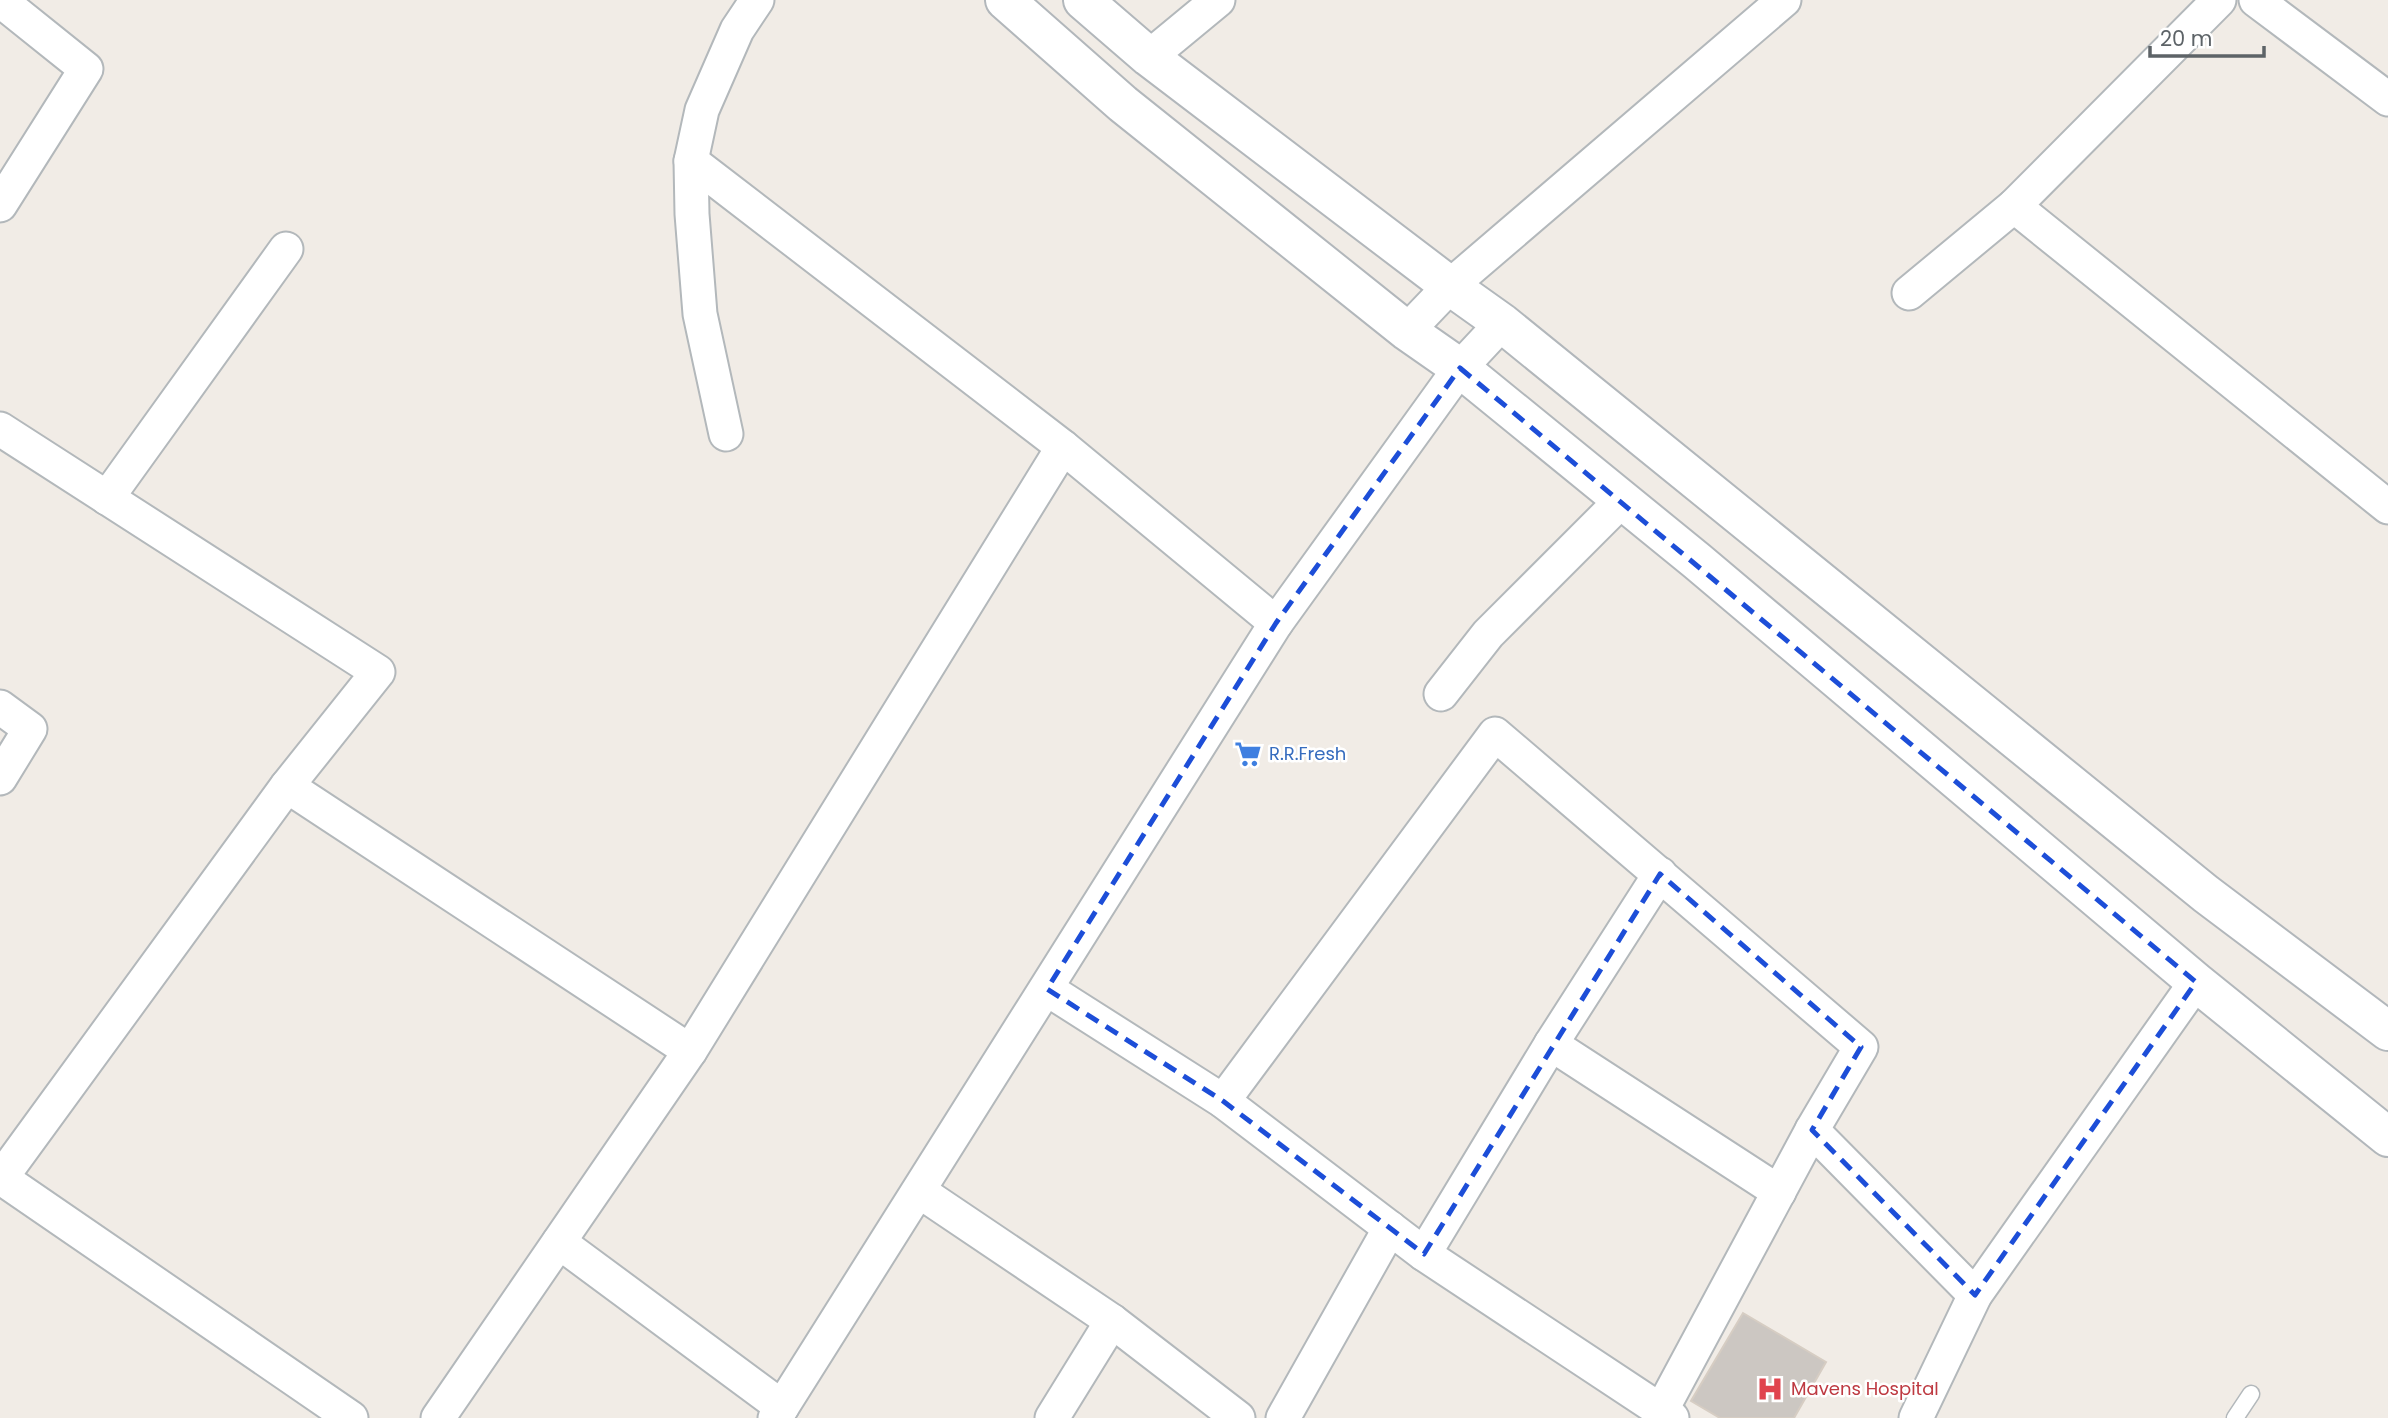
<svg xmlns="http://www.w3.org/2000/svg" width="2388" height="1418" font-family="Poppins,sans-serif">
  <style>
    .building { fill: #ccc7c2; stroke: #d6cdc3; stroke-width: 2 }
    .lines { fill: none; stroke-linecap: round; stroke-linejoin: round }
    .lane-casing { stroke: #b3b8bb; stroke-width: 19 }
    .street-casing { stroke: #b3b8bb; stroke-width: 37 }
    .secondary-casing { stroke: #b2b7bb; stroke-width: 42 }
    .lane { stroke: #fff; stroke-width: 16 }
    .street { stroke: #fff; stroke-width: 33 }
    .secondary { stroke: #fff; stroke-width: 38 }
    .marked { fill: none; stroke: #1d4ed8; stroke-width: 5; stroke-dasharray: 14 9; stroke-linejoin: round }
    .labels { text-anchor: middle; stroke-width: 5; stroke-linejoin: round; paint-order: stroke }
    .shop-label { font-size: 18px; fill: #366cbe; stroke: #fff; text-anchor: start }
    .health-label { font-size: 18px; fill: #be3a42; stroke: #fff; text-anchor: start }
  </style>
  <rect width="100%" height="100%" fill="#f1ece6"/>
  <!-- building -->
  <path class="building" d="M1743,1313L1826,1362L1794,1418H1720L1691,1401Z"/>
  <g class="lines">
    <!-- lane casing -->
    <g class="lane-casing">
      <path id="lane" d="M2235,1418L2251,1394"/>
    </g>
    <!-- street casing -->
    <g class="street-casing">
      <g id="street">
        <path d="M0,0L86,69L0,205"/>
        <path d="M2256,0L2388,99"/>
        <path d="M1149,57L1218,0"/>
        <path d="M691,161L1063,447L1276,623"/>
        <path d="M2014,206L2388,507"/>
        <path d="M1909,293L2014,206L2219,0"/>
        <path d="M1407,331L1450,286L1784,0"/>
        <path d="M0,429L378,672L287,786L1,1178"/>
        <path d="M726,434L700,314L692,214L691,161L702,110L737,30L757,0"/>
        <path d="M107,498L286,249"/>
        <path d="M1441,694L1488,634L1622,500"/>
        <path d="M0,707L30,729L0,778"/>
        <path d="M287,786L690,1051"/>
        <path d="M1047,989L1223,1101L1424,1254L1672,1418"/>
        <path d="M1551,1044L1779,1192"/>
        <path d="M1223,1101L1495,734L1861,1047L1812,1130L1661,1411"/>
        <path d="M1812,1130L1975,1295"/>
        <path d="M0,1177L351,1418"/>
        <path d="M919,1191L1112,1321L1238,1418"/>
        <path d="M559,1242L782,1407"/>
        <path d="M1424,1254L1551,1044L1660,874"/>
        <path d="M438,1418L690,1051L1063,447"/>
        <path d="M775,1418L1276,623L1460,368L1502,323"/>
        <path d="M1052,1418L1112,1321"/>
        <path d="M1283,1418L1390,1228"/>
        <path d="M1916,1418L1975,1295L2196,982"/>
      </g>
    </g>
    <!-- secondary casing -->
    <g class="secondary-casing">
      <g id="secondary">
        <path d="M1005,0L1123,104L1407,331L1460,368L1697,561L2196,982L2388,1137"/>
        <path d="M1083,0L1149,57L1450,286L1502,323L2206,894L2388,1031"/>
      </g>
    </g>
    <!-- lane -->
    <use href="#lane" class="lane"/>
    <!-- street -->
    <use href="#street" class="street"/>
    <!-- secondary -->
    <use href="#secondary" class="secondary"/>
  </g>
  <!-- marked area -->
  <path class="marked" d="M1460,368L2196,982L1975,1295L1812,1130L1861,1047L1660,874L1424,1254L1223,1101L1047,989L1276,623Z"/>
  <!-- icons -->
  <defs>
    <g id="supermarket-bare" transform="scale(2.1)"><path d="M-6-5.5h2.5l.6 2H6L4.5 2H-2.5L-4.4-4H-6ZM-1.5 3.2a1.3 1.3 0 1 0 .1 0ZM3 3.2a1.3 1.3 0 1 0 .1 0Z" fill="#3f7fe0" stroke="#fff" stroke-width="2.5" paint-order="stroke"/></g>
    <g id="hospital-bare" transform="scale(2.1)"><path d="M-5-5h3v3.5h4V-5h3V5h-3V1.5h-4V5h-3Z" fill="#e0444e" stroke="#fff" stroke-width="2.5" paint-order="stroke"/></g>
  </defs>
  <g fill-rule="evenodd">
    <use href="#supermarket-bare" x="1248" y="754"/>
    <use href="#hospital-bare" x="1770" y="1389"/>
  </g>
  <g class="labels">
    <!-- shop labels -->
    <g class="shop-label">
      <text x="1269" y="760">R.R.Fresh</text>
    </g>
    <!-- health labels -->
    <g class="health-label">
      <text x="1791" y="1395">Mavens Hospital</text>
    </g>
  </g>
  <!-- scale -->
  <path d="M2150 46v10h114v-10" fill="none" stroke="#5d6367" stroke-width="3.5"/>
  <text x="2160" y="46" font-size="21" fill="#5d6367" stroke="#ffffff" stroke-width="5" paint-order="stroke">20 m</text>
</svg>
